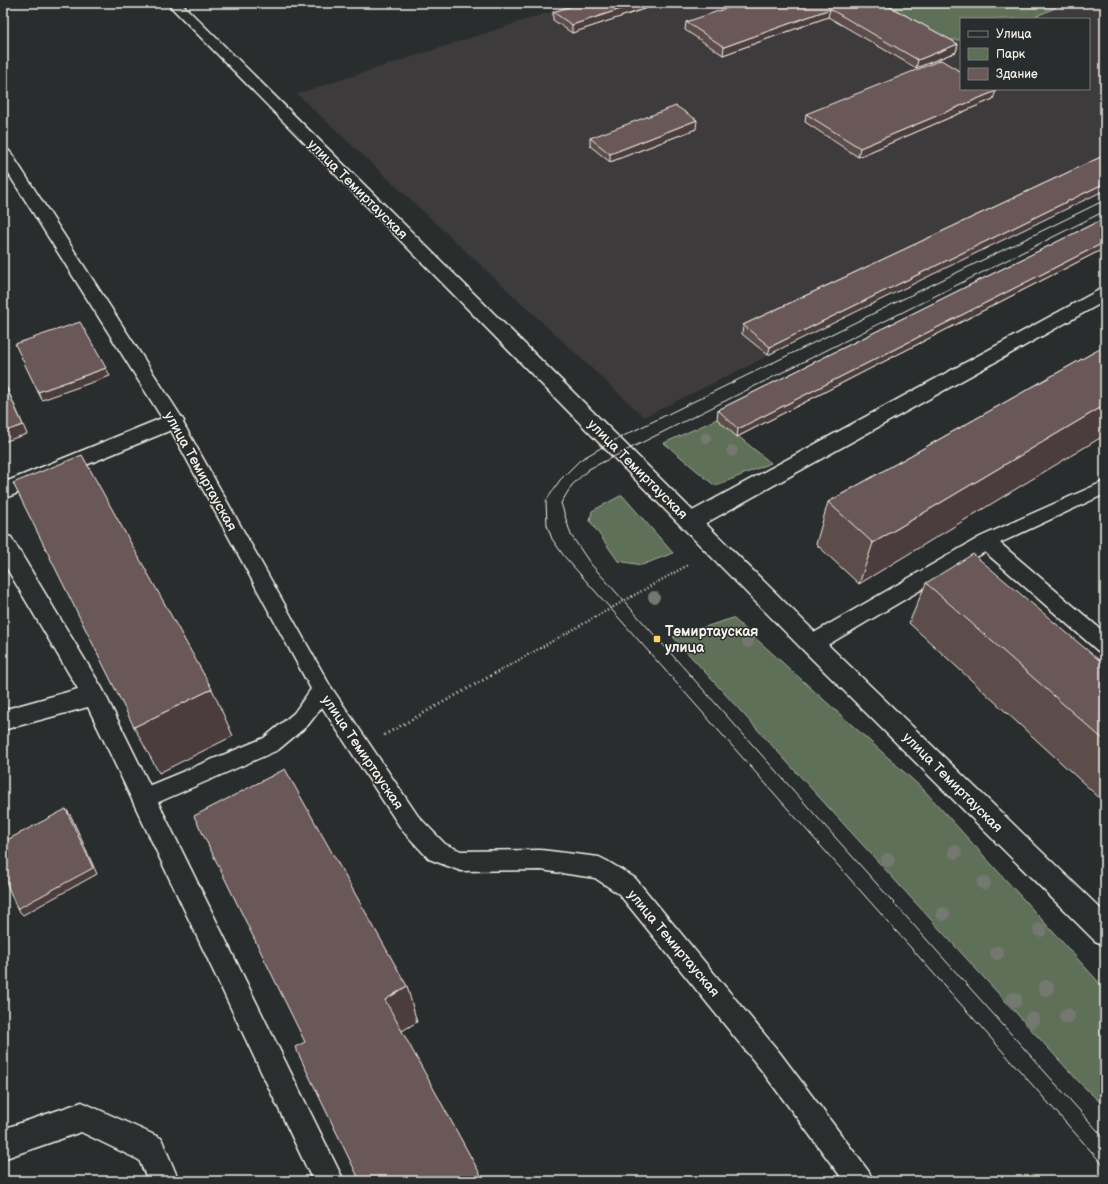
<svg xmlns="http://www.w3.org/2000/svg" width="1108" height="1184" font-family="'Balsamiq Sans',sans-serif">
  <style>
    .built { fill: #3e3a3b; fill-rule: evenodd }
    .green { fill: #5e6f58; stroke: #a9b0a0 }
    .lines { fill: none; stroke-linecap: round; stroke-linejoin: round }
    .lane-casing { stroke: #f4f1e8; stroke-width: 3 }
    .street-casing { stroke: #f4f1e8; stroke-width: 3 }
    .secondary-casing { stroke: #f4f1e8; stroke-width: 3 }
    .path-far1 { stroke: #f4f1e8; stroke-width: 2.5; stroke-dasharray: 1 2.5; stroke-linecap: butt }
    .path { stroke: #f4f1e8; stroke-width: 3; stroke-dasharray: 1 3.5; stroke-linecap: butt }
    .lane { fill: #2a2d2e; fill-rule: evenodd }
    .street { fill: #2a2d2e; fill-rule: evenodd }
    .secondary { fill: #2a2d2e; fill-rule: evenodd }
    .tram { stroke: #f4f1e8; stroke-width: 1 }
    .tree { fill: #747871 }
    .wall { fill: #5c4d4c; stroke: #f4f1e8 }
    .shaded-wall { fill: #4b3e3e; stroke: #f4f1e8 }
    .building { fill: #6b5958; stroke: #f4f1e8 }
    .poi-dot { fill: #ffd166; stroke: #2a2d2e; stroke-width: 1.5 }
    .labels { text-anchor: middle; stroke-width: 3; stroke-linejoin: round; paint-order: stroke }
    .street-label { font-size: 14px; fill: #f4f1e8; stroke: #2a2d2e }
    .poi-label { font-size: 14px; font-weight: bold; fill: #f4f1e8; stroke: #2a2d2e; text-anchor: start }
  </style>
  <rect width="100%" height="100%" fill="#2a2d2e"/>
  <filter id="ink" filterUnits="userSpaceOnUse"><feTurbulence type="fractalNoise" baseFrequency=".025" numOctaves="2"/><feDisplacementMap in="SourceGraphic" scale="8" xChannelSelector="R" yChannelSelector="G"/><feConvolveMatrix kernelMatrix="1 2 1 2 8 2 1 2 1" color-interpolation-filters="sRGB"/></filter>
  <g filter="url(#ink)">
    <!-- built -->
    <path class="built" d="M578,3H1105V190L644,417L297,94ZM961,19H1089V89H961Z"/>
    <!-- green -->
    <g class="green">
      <path d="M867,3H1057L1055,8L1030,19H961V40H948Z"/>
      <path d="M717,419L771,463L715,486L664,443Z"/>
      <path d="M622,495L673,553L642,565L618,561L590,521L592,511Z"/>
      <path d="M733,618L923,789L1105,989V1107L1080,1083L673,637Z"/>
    </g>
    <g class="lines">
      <!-- lane casing -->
      <g class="lane-casing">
        <g id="lane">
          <path d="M174,415L180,417L182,421L329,684L418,816L445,844L461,851L541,850L599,857L607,861L635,878L780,1053L869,1172L873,1181H844L762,1071L619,894L595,878L541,870L461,871L429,859L402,830L322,707L308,725L278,750L152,805L144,808L136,805L133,798L136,791L264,738L294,713L311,689L166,421L168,417Z"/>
          <path d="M1105,481V494L1000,543L1105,633V653L1098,651L985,552L819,650L812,652L805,650L802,644L805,638L980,537Z"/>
        </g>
      </g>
      <!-- street casing -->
      <g class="street-casing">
        <g id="street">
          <path d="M1105,288V301L697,528L690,530L683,528L680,522L683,516L1099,290Z"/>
          <path d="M3,535L11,537L102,688L344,1181H313L88,707L3,730V710L78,689L3,562Z"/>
          <path d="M82,1102L161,1138L179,1181H148L139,1160L81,1132L3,1159V1129Z"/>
        </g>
      </g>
      <!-- secondary casing -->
      <g class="secondary-casing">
        <g id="secondary">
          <path d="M167,3H181L820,637L1105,913V945L1095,941L804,651Z"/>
          <path d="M3,148L8,150L11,153L184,421L181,426L3,499V483L162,418L3,165Z"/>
        </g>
      </g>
      <!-- path-far1 -->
      <path class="path-far1" d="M494,674L688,565"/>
      <!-- path -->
      <path class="path" d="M384,735L496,673"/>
      <!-- lane -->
      <use href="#lane" class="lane"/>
      <!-- street -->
      <use href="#street" class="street"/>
      <!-- secondary -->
      <use href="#secondary" class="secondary"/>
      <!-- tram -->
      <g class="tram">
        <path d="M1105,200L611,442L580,460L560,480L546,501L547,525L552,539L564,556L1105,1167"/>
        <path d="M1105,211L589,469L572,485L561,503L571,535L590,563L1105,1139"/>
      </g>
    </g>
    <!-- trees -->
    <g class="tree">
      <circle cx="706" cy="438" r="5.5"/>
      <circle cx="732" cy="451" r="5.5"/>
      <circle cx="654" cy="597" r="6"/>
      <circle cx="748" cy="642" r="6"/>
      <circle cx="955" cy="852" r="7"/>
      <circle cx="888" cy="860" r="7"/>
      <circle cx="984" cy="883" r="7"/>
      <circle cx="943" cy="914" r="7"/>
      <circle cx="1040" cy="930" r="7"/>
      <circle cx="997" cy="953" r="7"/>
      <circle cx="1046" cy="988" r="8"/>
      <circle cx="1014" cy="1000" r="8"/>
      <circle cx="1067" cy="1016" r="8"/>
      <circle cx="1032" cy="1020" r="8"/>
    </g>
    <!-- wall -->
    <g class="wall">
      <path d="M581,3H662L572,33L553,20V12Z"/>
      <path d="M883,3L958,44L956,52L916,68L828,17L723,55L685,30L686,22Z"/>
      <path d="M993,99L858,157L805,122L806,114Z"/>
      <path d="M696,129L610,162L590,146V138Z"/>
      <path d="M1105,155L768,355L742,334L743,325Z"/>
      <path d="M1105,218V248L737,437L717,419L718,410Z"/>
      <path d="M1105,346L859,584L816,544L828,502Z"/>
      <path d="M926,583L1105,665V803L909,623Z"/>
    </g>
    <!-- shaded-wall -->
    <g class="shaded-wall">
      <path d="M639,3H662L572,33V25Z"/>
      <path d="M830,9L828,17L723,55L724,47Z"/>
      <path d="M958,44L956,52L916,68L918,60Z"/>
      <path d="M996,91L993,99L858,157L860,148Z"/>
      <path d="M697,120L696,129L610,162V154Z"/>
      <path d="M1105,183V190L768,355L770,347Z"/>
      <path d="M1105,242V248L737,437L738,429Z"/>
      <path d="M106,368L110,376L42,400L38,392Z"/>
      <path d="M3,379L27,434L3,442Z"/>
      <path d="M1105,405V435L859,584L873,543Z"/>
      <path d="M212,689L233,736L159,773L134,727Z"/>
      <path d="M66,809L71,816L97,874L23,915L17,909Z"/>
      <path d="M407,986L417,1022L397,1034L385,1000Z"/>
    </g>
    <!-- building -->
    <g class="building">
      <path d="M581,3H639L572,25L553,12Z"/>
      <path d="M742,3H883L958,44L918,60L830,9L724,47L686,22Z"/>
      <path d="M941,60L961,72V89H992L996,91L860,148L806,114Z"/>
      <path d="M676,106L697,120L610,154L590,138Z"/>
      <path d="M1105,155V183L770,347L743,325Z"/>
      <path d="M1105,218V242L738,429L718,410Z"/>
      <path d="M80,322L106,368L38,392L15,344Z"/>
      <path d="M1105,346V405L873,543L828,502Z"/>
      <path d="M3,380L23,425L3,432Z"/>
      <path d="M82,455L212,689L134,727L13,483Z"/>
      <path d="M973,554L1105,665V741L926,583Z"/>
      <path d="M285,769L407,986L385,1000L484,1181H360L295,1047L305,1042L194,816Z"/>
      <path d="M66,809L93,868L17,909L3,874V842Z"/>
    </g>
  </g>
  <!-- markers -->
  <rect class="poi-dot" x="653" y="635" width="8" height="8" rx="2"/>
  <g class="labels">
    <!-- street labels -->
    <g class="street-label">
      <text transform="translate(358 189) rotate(45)" y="5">улица Темиртауская</text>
      <text transform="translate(638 469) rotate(45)" y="5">улица Темиртауская</text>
      <text transform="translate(201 471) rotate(61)" y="5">улица Темиртауская</text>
      <text transform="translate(363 752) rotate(56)" y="5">улица Темиртауская</text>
      <text transform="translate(953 782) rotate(45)" y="5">улица Темиртауская</text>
      <text transform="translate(674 943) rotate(50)" y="5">улица Темиртауская</text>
    </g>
    <!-- poi labels -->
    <g class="poi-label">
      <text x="665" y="636">Темиртауская<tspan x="665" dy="16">улица</tspan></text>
    </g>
  </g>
  <!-- margin -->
  <rect width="1108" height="1184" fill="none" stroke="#2a2d2e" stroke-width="16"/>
  <rect x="8" y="8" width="1092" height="1168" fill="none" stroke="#f4f1e8" stroke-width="1.5" filter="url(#ink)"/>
  <!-- legend -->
  <rect x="960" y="18" width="130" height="72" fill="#2a2d2e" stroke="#7b7b78"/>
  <rect x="968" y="31" width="20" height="6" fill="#2a2d2e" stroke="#7b7b78"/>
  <text x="996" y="38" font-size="12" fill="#f4f1e8">Улица</text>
  <rect x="968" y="48" width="20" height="12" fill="#5e6f58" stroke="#7b7b78"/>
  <text x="996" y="58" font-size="12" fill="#f4f1e8">Парк</text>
  <rect x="968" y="68" width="20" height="12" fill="#6b5958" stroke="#7b7b78"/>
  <text x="996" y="78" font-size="12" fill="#f4f1e8">Здание</text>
</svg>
